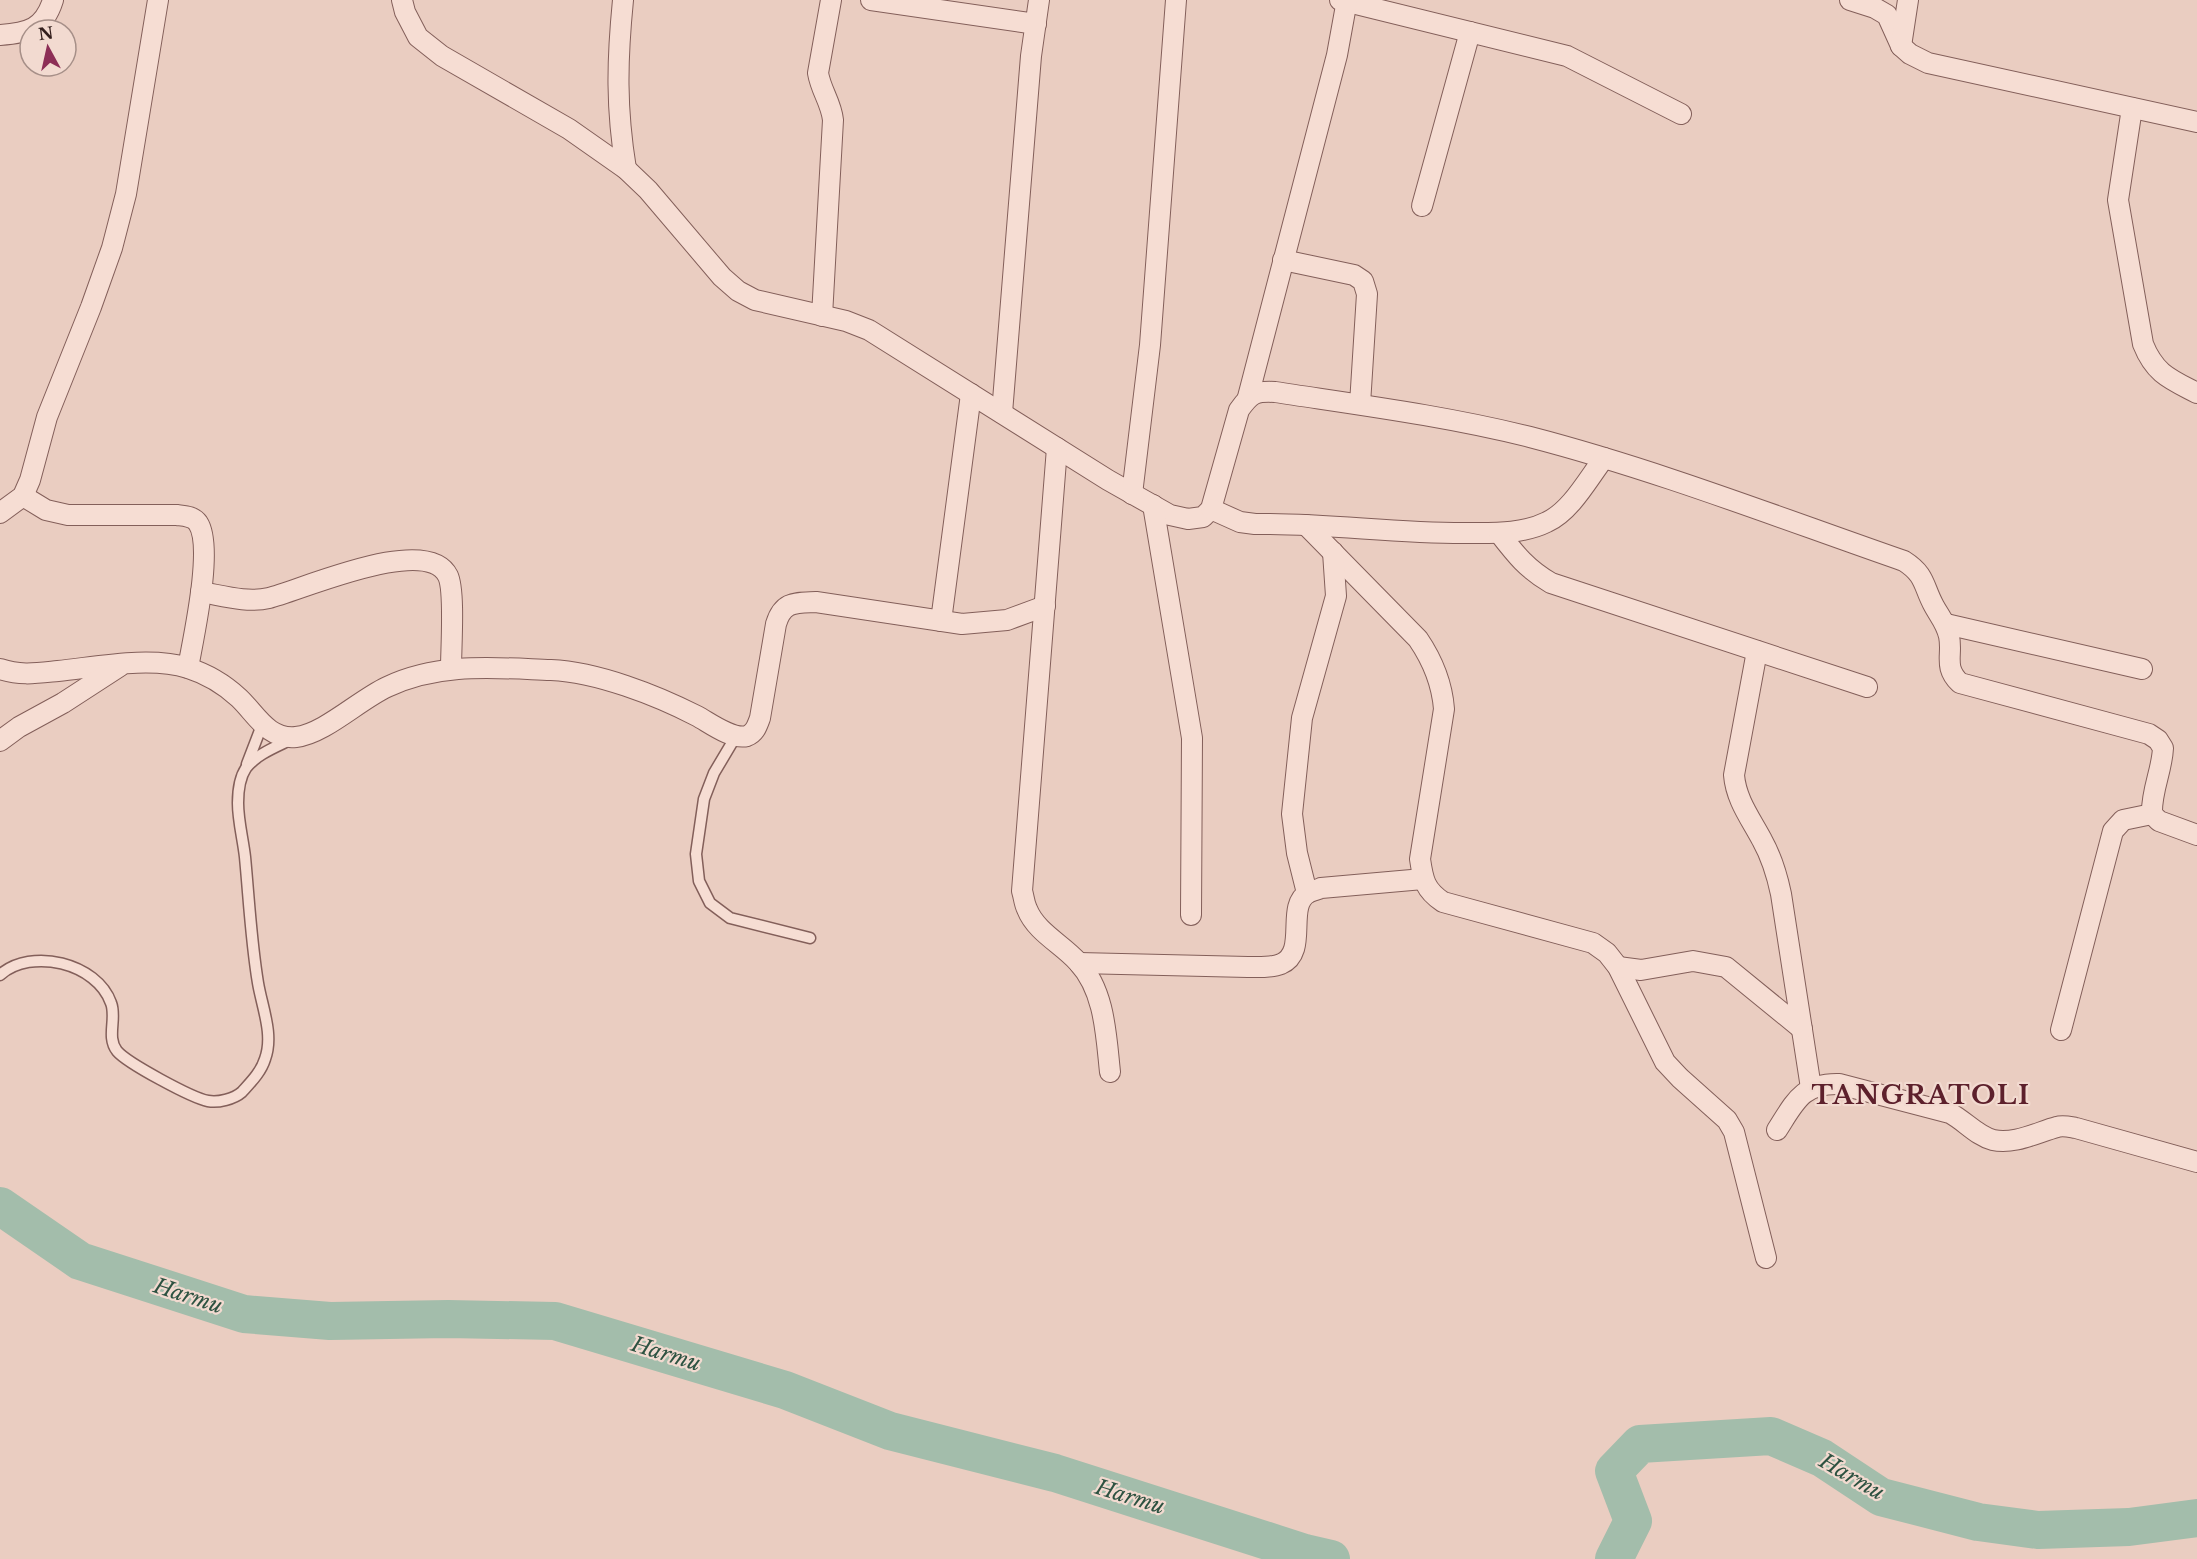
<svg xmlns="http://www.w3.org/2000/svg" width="2197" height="1559" font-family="'Libre Baskerville',serif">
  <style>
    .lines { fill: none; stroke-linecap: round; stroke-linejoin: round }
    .river { stroke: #a3bdab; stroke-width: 38 }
    .lane-casing { stroke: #835f5a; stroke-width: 13 }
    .street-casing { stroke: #835f5a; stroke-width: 22 }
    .lane { stroke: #f6ddd3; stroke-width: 10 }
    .street { stroke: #f6ddd3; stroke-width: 20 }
    .labels { text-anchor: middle; stroke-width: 4.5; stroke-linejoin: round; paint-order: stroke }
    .water-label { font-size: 21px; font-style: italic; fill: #2d5241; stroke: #f2dad0 }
    .district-label { font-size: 26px; font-weight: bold; letter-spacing: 1.5px; fill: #5d202c; stroke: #f2dad0 }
  </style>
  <rect width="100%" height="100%" fill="#eacdc1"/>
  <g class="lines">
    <!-- river -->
    <g class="river">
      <path d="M0,1206L80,1261L244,1314L330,1321L448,1319L555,1321L785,1390L890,1431L1055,1473L1305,1553L1331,1559"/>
      <path d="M1614,1559L1633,1521L1614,1471L1640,1444L1771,1436L1822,1458L1881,1497L1978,1522L2038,1530L2129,1527L2197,1518"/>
    </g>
    <!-- lane casing -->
    <g class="lane-casing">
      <g id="lane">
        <path d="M736,736L714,773L704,799L696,854L699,881L710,903L730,918L810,938"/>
        <path d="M247,764L262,725"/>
        <path d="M0,975C31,947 97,963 111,1003C117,1018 106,1037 117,1051C127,1063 192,1098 208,1101C218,1103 234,1099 242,1092C251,1082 261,1072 265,1059C274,1035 262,1007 258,983C251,941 249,899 245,857C243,839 238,821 238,803C238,792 240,777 246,768C257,754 276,747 292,739"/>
      </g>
    </g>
    <!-- street casing -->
    <g class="street-casing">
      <g id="street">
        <path d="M402,0L405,12L418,37L442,56L569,129L626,169L648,190L722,277L738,291L755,300L846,321L869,330L1108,480L1170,515L1188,519L1203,517L1211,509L1239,410C1251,393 1255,391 1275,392C1360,405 1446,416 1530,437C1657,470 1780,518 1904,561C1926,575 1923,586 1934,606C1940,617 1946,623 1949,636C1953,655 1943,667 1960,683L2149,734L2158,740L2163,748C2162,771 2151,791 2152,814L2159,821L2197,835"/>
        <path d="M623,0C617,61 616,108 626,169"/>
        <path d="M871,0L1036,24"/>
        <path d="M1340,0L1567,56L1681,114"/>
        <path d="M1850,0L1875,8L1887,15L1901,46L1910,54L1928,63L2197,122"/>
        <path d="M0,35C28,33 44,29 53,0"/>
        <path d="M1901,46L1908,0"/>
        <path d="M2132,108L2118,200L2143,344C2155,374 2170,379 2197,393"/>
        <path d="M1422,206L1470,32"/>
        <path d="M1283,260L1354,275L1363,281L1367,294L1360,404"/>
        <path d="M822,316L833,120C831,102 821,91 818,73L831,0"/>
        <path d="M1248,397L1337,55L1347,0"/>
        <path d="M1002,413L1031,56L1039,0"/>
        <path d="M1057,448L1022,891C1024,897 1024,903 1027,909C1036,932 1062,944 1078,962C1105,991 1106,1035 1110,1072"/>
        <path d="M1132,494L1150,345L1176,0"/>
        <path d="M23,496L46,510L68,515H177C185,516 193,516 198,523C214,547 193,639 188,668"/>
        <path d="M1153,505L1192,738L1191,915"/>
        <path d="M1211,509L1240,522L1255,524C1327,523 1398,534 1470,533C1495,533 1523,534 1547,522C1571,511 1588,479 1604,458"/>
        <path d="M0,513L23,496L30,480L47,417L91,307L112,248L126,194L158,0"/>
        <path d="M1306,525L1418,639C1433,661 1442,683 1444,709L1420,859C1423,880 1425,890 1443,902L1593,943L1607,953L1618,967L1665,1062L1680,1078L1727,1120L1734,1132L1766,1258"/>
        <path d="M1499,533C1516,555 1527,569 1551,583L1867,687"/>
        <path d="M201,592C224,596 247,603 269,598C302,590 427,533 448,576C455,591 451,649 451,668"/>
        <path d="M941,621L971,394"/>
        <path d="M1946,624L2142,669"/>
        <path d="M1757,651L1734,775C1736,800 1751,819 1762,840C1772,858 1777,875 1781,894L1811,1088"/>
        <path d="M0,669C20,676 38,673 58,671C97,667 150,656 188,668C207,674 225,685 239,698C256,714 268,740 296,737C324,734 359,700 387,687C439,662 495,668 551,670C597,672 656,695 697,716C710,723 732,740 747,736C755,733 757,726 760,718L776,624C783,601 795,603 816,602L962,624L1007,620L1045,606"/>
        <path d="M0,741L19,727L63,703L120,666"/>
        <path d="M1307,893L1297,853L1292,814L1302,718L1336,596L1333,552"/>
        <path d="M1079,963L1248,967C1258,967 1271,968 1281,964C1309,952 1285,906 1308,893C1311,891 1317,890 1321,888L1423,879"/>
        <path d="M1618,967L1641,970L1693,961L1726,967L1802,1029"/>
        <path d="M2061,1030L2113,831L2123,820L2152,814"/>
        <path d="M1777,1130C1795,1102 1802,1083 1839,1084L1950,1113C1965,1121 1977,1136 1993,1140C2014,1145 2038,1132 2057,1127C2063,1125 2070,1127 2076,1128L2197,1162"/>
      </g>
    </g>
    <!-- lane -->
    <use href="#lane" class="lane"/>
    <!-- street -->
    <use href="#street" class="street"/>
  </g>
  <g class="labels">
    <!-- water labels -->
    <g class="water-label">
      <text transform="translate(188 1296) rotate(18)" y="7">Harmu</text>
      <text transform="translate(666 1354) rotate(17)" y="7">Harmu</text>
      <text transform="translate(1852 1477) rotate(30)" y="7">Harmu</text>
      <text transform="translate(1130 1497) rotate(17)" y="7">Harmu</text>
    </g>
    <!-- district labels -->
    <g class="district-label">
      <text x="1921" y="1104">TANGRATOLI</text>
    </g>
  </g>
  <!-- north arrow -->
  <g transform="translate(48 48) rotate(352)"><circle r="28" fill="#f2dad0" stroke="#a68f88" stroke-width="1.5"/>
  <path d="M0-4.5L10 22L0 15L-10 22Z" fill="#8d2e56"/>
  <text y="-9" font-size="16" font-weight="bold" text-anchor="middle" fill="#331f1d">N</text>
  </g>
</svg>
